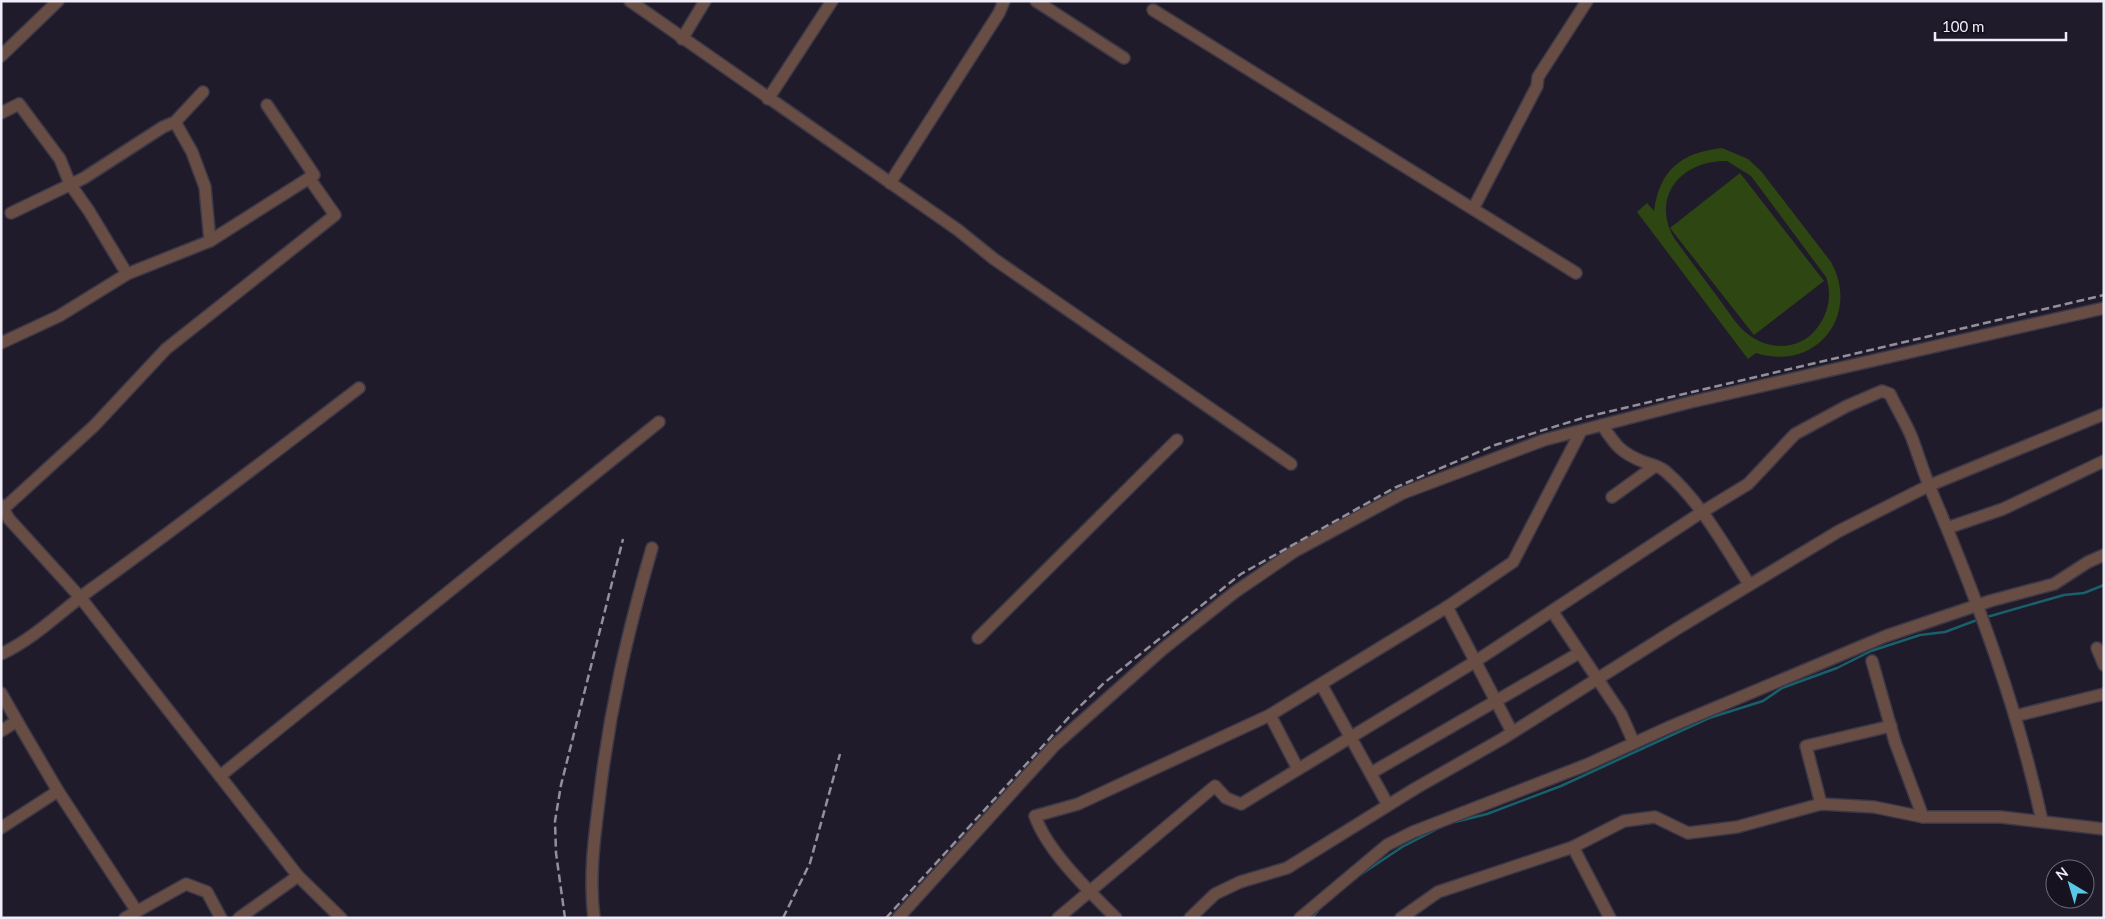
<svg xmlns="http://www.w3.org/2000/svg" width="2105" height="919" font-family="Lato,sans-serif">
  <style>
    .green { fill: #2d4612; fill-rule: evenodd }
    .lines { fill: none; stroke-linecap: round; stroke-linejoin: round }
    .stream { stroke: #18606b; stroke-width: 2.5 }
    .minor-casing { stroke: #3d3847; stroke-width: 14 }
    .minor { stroke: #684d44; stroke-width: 11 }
    .rail { stroke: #938f9b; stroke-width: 2.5; stroke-dasharray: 8 4; stroke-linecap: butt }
  </style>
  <rect width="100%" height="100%" fill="#201b2a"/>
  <!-- green -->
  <g class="green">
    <path d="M1722,148L1748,159L1761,171L1831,262C1861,316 1815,372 1756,353L1748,359L1637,212L1647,203L1654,211C1660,169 1681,153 1722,148ZM1727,161L1751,176L1826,277C1832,295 1829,312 1817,328C1801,350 1770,351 1749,335C1738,327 1730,314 1722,303C1706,281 1690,260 1674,238C1650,195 1683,160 1727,161Z"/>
    <path d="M1740,173L1824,281L1754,335L1670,228Z"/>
  </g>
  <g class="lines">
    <!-- stream -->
    <g class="stream">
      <path d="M1987,617L2064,595L2084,593L2104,585"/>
      <path d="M1455,822L1487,814L1561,786L1709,718L1763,701L1782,688L1837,668L1871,651L1920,635L1945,632L1977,620"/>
      <path d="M1351,881L1402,847L1443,826"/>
      <path d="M1312,918L1321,907"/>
    </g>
    <!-- minor casing -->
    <g class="minor-casing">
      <g id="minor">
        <path d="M630,1L958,230L994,259L1291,464"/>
        <path d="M1036,1L1124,58"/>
        <path d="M1153,10L1576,273"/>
        <path d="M682,39L705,1"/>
        <path d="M1,56L58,1"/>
        <path d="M768,99L832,1"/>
        <path d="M1,113L19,104L60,159L70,184L89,211L127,274"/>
        <path d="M175,122L192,152L205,187L210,241"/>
        <path d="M890,183L999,13L1004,1"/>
        <path d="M1473,209L1537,86L1538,77L1587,1"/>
        <path d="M11,213L84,178L163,127L175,122L203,92"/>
        <path d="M1,343L59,316L127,274L210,241L314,175L267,105"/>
        <path d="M1602,425C1616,446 1621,453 1644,462C1651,464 1659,466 1665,471C1700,501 1724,545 1749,584"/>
        <path d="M1612,497L1655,466"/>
        <path d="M1,505L9,519L80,597L298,876L341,918"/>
        <path d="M1,511L94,426L166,349L335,215L309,178"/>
        <path d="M1947,528L2003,509L2104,461"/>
        <path d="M1447,607L1512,732"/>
        <path d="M1552,611L1621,714L1634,743"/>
        <path d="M978,638L1177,440"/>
        <path d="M2097,648L2104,665"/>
        <path d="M1,654C35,638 60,612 90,590C181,525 270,456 359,388"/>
        <path d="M1872,661L1895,742L1923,817"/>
        <path d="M1321,684L1388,805"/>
        <path d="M1,693L17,721"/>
        <path d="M1270,715L1298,769"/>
        <path d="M2015,716L2104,694"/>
        <path d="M1,731L17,721L58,791L136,910"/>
        <path d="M1371,773L1579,653"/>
        <path d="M220,776L659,422"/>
        <path d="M1821,804L1806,746L1891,726"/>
        <path d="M1,828L58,791"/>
        <path d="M1573,847L1610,918"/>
        <path d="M125,918L186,884L207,892L221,918"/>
        <path d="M239,918L298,876"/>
        <path d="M594,918C589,879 594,840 599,801C609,712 627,634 652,548"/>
        <path d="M898,918L1054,746L1163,649L1235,592L1295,551L1403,493L1544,440L1691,402L2104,308"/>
        <path d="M1058,918L1215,786L1226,798L1241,804L1476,661L1702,512L1748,484L1795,434L1847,406L1882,391L1890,394C1897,409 1906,423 1912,438C1919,457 1925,477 1933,495C1978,601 2018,709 2042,821"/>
        <path d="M1116,918C1090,892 1047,851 1035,816L1078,804L1270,715L1447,607L1513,562L1581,431"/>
        <path d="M1190,918L1215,894L1240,882L1287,868L1416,788L1502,739L1678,628L1839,531L1928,486L2104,414"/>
        <path d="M1300,918L1387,845L1413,832L1586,765L1667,728L1886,636L1990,601L2054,584L2088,562L2104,555"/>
        <path d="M1401,918L1438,892L1573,847L1624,821L1655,817L1688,833L1737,827L1821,804L1874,807L1923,817H2001L2104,829"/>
      </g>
    </g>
    <!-- minor -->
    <use href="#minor" class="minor"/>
    <!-- rail -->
    <g class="rail">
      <path d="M565,918L556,853L555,821L561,785L623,539"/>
      <path d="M783,918L810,863L840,754"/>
      <path d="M886,918L1071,715L1104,683L1241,574L1394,488L1495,445L1586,417L2104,295"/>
    </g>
  </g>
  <!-- border -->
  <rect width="2105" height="919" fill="none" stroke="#f0edf8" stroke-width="5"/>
  <!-- north arrow -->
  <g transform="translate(2070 884) rotate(322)"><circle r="24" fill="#171220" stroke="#6e6a76"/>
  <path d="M0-4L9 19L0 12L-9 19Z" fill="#5ac8e5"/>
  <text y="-8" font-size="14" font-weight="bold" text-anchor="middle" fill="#f0edf8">N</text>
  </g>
  <!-- scale -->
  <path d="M1935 32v8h131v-8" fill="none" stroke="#f0edf8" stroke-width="2.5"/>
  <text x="1942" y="32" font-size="15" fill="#f0edf8" stroke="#171220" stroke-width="4" paint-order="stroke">100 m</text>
</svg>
